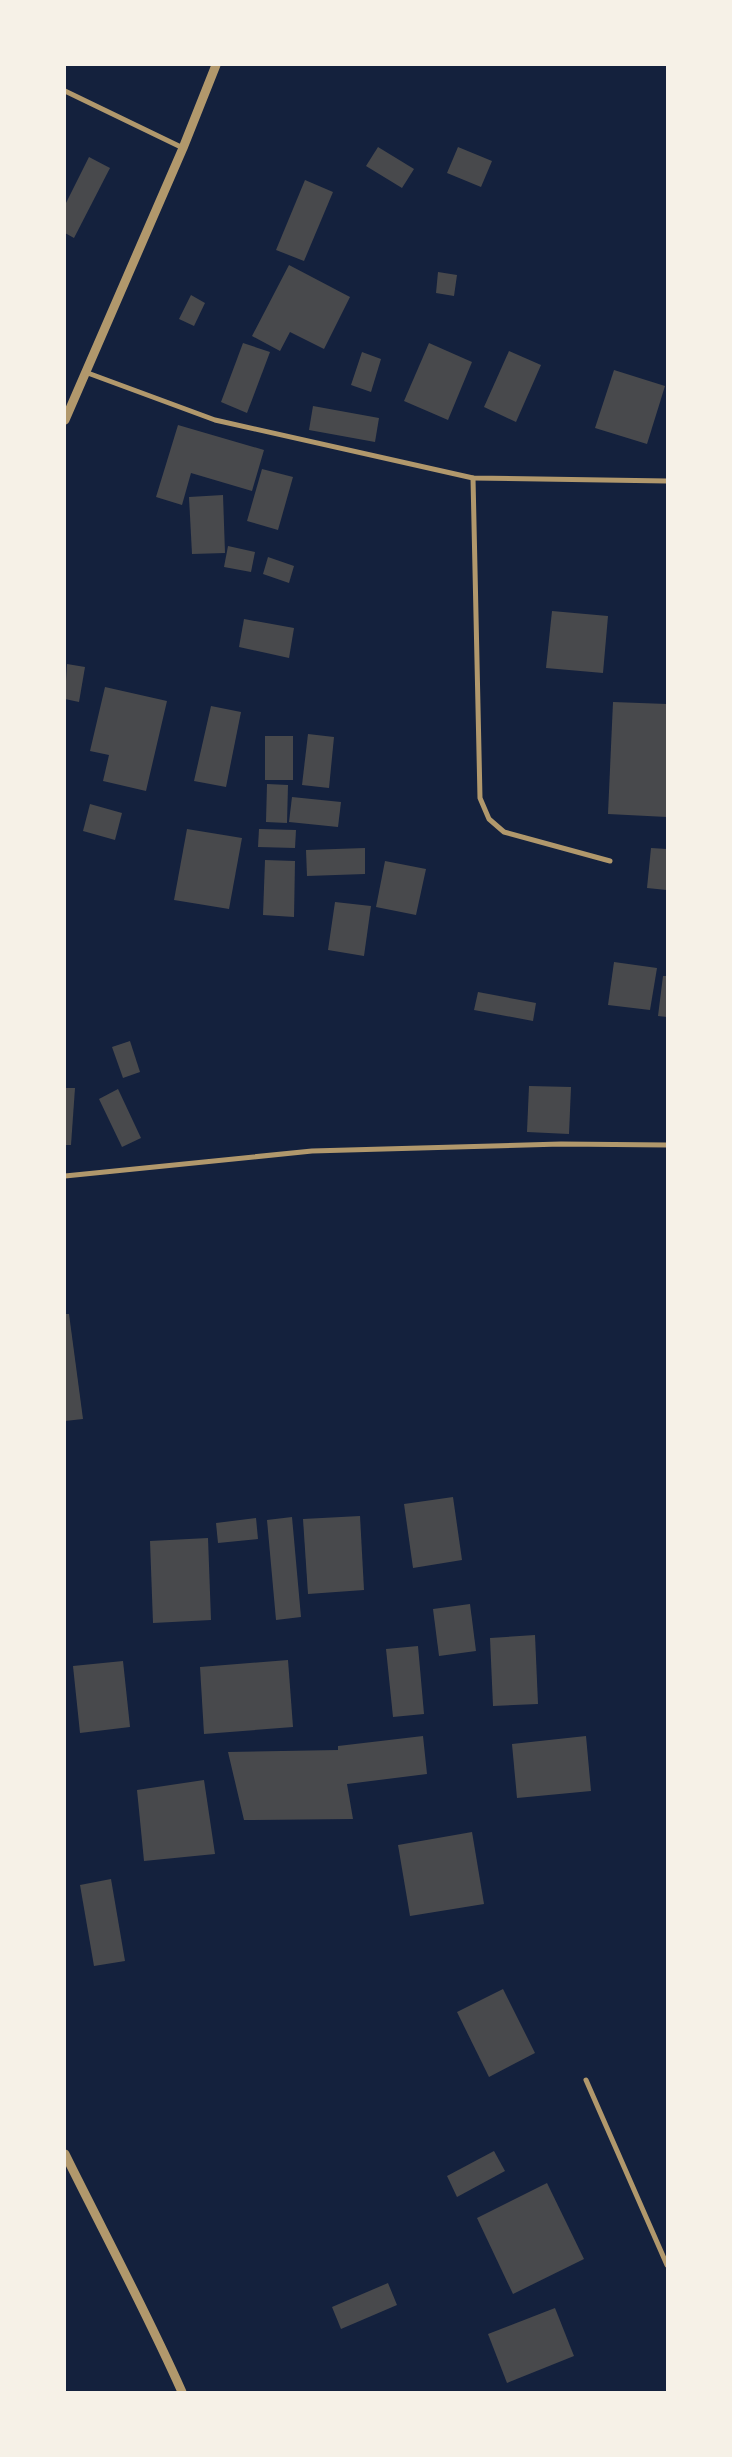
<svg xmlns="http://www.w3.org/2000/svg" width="732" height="2457" font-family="'Fira Sans Condensed',sans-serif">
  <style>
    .building { fill: #48494c }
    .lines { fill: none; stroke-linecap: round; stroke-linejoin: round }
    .minor { stroke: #b1986c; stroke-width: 5 }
    .tertiary { stroke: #b1986c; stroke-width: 9 }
  </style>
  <rect width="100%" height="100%" fill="#14213d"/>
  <!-- building -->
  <g class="building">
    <path d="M378,147L414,169L402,188L366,166Z"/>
    <path d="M458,147L492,161L481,187L447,173Z"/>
    <path d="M89,157L110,168L74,238L65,233V205Z"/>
    <path d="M305,180L333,192L304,261L276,250Z"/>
    <path d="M289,265L350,297L324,349L290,332L280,351L252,336Z"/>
    <path d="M438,272L457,275L454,296L436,293Z"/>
    <path d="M191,295L205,303L194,326L179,319Z"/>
    <path d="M243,343L270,352L247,413L221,402Z"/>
    <path d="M429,343L472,362L448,420L404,401Z"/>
    <path d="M509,351L541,365L516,422L484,407Z"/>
    <path d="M362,352L381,359L371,392L351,385Z"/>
    <path d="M614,370L665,386L647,444L595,428Z"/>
    <path d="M313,406L379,418L375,442L309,430Z"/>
    <path d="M178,425L264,450L252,491L191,473L182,505L156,497Z"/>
    <path d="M262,469L293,477L278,530L247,521Z"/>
    <path d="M223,495L225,553L192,554L189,497Z"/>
    <path d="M228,546L255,552L251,572L224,567Z"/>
    <path d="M268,557L294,566L289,583L263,574Z"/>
    <path d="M552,611L608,616L603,673L546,668Z"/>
    <path d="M244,619L294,628L289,658L239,647Z"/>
    <path d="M67,664L85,667L79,702L65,699Z"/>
    <path d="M105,687L167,701L146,791L103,781L109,755L90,751Z"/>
    <path d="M613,702L667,704V817L608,814Z"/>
    <path d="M211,706L241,712L226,787L194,781Z"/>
    <path d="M308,734L334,737L329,788L302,785Z"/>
    <rect x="265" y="736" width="28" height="44"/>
    <path d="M267,784L288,785L287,823L266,822Z"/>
    <path d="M292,797L341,802L338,827L289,822Z"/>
    <path d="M90,804L122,813L115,840L83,831Z"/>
    <path d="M187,829L242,838L229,909L174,900Z"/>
    <path d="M259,829L296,830L295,848L258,847Z"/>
    <path d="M365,848V874L307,876L306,850Z"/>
    <path d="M651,848L667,849V890L647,888Z"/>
    <path d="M265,860L295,861L294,917L263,915Z"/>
    <path d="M385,861L426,869L416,915L376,907Z"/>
    <path d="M335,902L371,906L364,956L328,950Z"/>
    <path d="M614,962L657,968L650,1010L608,1005Z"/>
    <path d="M663,976H667V1017L658,1016Z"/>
    <path d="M478,992L536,1003L533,1021L474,1010Z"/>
    <path d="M130,1041L140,1072L123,1078L112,1047Z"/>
    <path d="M529,1086L571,1087L569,1134L527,1132Z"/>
    <path d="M65,1088H75L71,1145H65Z"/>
    <path d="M118,1089L141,1138L122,1147L99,1099Z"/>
    <path d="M65,1314H69L83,1419L65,1421Z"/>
    <path d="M453,1497L462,1560L413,1568L404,1504Z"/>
    <path d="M360,1516L364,1590L308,1594L303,1519Z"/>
    <path d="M292,1517L301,1617L276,1620L267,1520Z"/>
    <path d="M256,1518L258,1539L218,1543L216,1523Z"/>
    <path d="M208,1538L211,1620L153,1623L150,1541Z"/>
    <path d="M470,1604L476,1651L439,1656L433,1609Z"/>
    <path d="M535,1635L538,1704L493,1706L490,1638Z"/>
    <path d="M418,1646L424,1714L393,1717L386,1649Z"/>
    <path d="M288,1660L293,1727L204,1734L200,1667Z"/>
    <path d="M123,1661L130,1727L80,1733L73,1666Z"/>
    <path d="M423,1736L427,1774L347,1784L353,1819L244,1820L228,1752L338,1750V1746Z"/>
    <path d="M586,1736L591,1791L517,1798L512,1744Z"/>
    <path d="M204,1780L215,1854L144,1861L137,1790Z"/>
    <path d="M472,1832L484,1904L410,1916L398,1845Z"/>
    <path d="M111,1879L125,1961L94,1966L80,1885Z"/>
    <path d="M503,1989L535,2053L489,2077L457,2012Z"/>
    <path d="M494,2151L505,2171L457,2197L447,2176Z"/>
    <path d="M547,2183L584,2259L513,2294L477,2218Z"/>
    <path d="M388,2283L397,2305L341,2329L332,2307Z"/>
    <path d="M555,2308L574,2356L507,2383L488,2334Z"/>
  </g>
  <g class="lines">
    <!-- minor -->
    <g class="minor">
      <path d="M65,91L183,148"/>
      <path d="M85,372L215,420L473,478L667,481"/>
      <path d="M473,478L480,798L489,819L504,832L610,861"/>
      <path d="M65,1176L312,1151L561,1144L667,1145"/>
      <path d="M586,2080L667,2265"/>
    </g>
    <!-- tertiary -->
    <g class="tertiary">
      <path d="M65,420L183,148L216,65"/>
      <path d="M65,2154C104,2233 146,2311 182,2392"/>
    </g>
  </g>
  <!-- border -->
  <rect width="732" height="2457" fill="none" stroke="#f6f1e7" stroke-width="132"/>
</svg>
